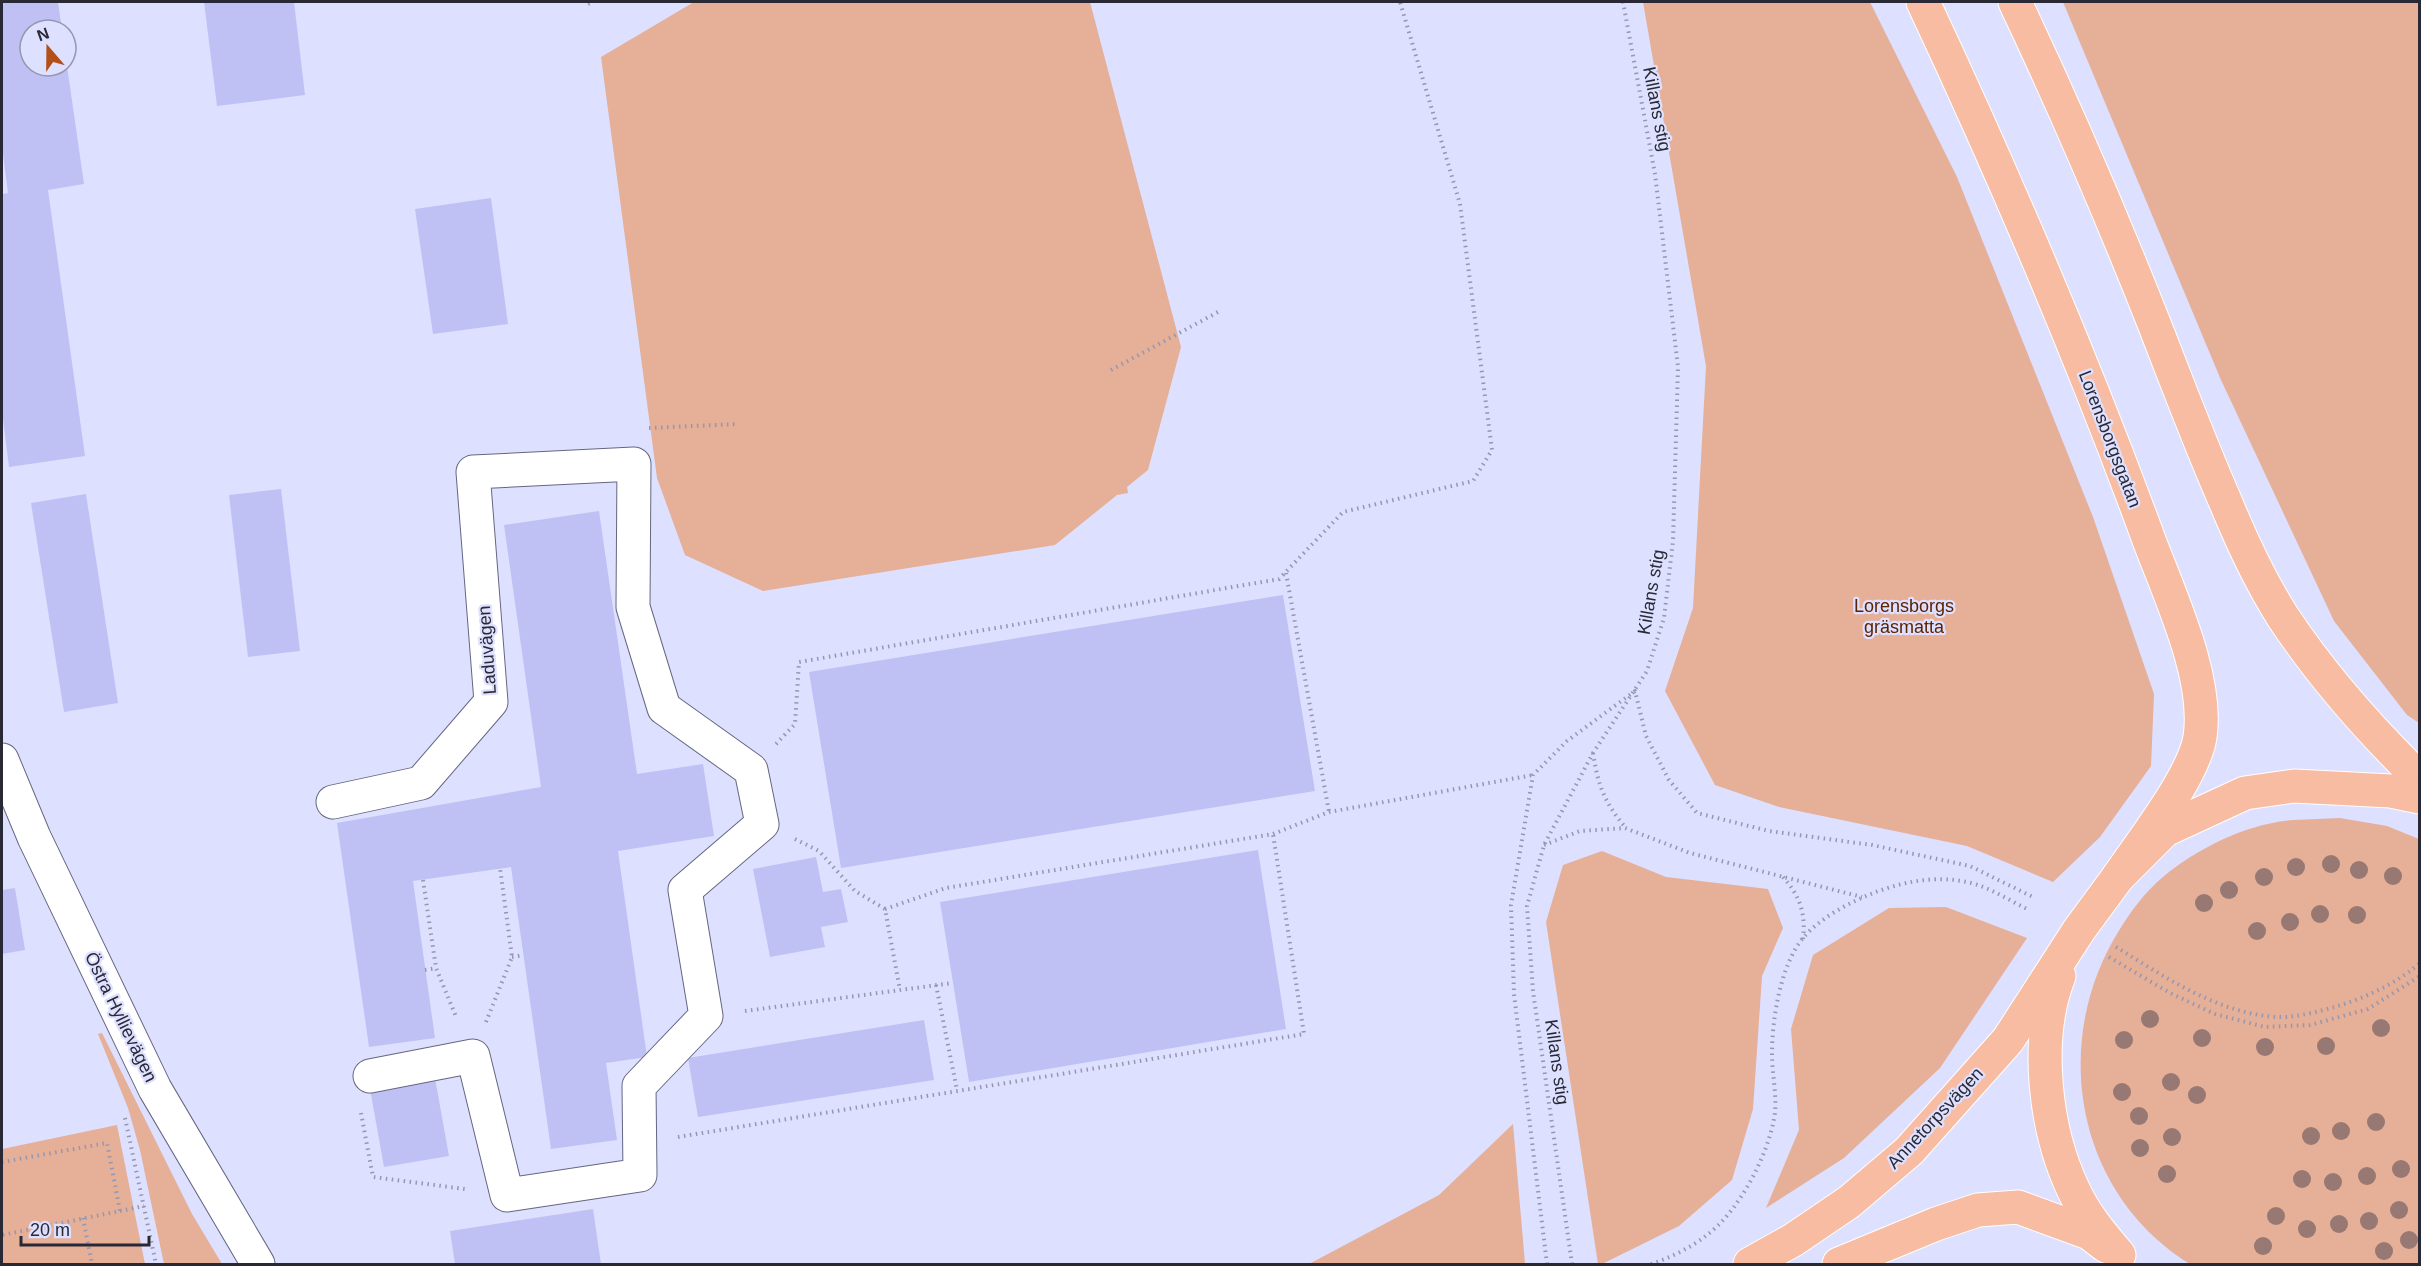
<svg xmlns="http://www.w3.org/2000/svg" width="2421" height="1266" font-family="Helvetica,sans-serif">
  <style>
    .green { fill: #e5af98 }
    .building { fill: #bfc1f4 }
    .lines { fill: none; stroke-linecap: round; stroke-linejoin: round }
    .minor-casing { stroke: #656681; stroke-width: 35 }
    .major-casing { stroke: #fff; stroke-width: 35 }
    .path { stroke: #9697ae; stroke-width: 4; stroke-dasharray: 1.5 4.5; stroke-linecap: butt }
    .minor { stroke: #fff; stroke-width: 33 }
    .major { stroke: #f7bca1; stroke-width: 33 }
    .tree { fill: #977873 }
    .labels { text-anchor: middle; stroke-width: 4.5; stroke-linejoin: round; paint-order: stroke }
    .street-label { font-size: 18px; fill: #292935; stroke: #dee0ff }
    .park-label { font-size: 18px; fill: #5d2200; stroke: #dee0ff }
  </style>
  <rect width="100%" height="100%" fill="#dee0ff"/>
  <!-- green -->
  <g class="green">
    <path d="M694,2H1090L1181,347L1148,470L1127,487L1128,493L1117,495L1055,545L763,591L685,555L657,478L601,57Z"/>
    <path d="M1643,2H1870L1957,177L2093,517L2154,694L2151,766L2100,837L2053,882L1967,846L1779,807L1715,785L1665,691L1693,608L1706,366Z"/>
    <path d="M2063,2H2419V723L2407,715L2334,621L2221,380Z"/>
    <path d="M2340,818L2387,826L2419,839V1264H2190C2075,1193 2049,1041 2120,929C2131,911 2146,891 2163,877C2198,848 2248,823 2294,820C2309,819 2325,819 2340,818Z"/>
    <path d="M1602,851L1666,877L1768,889L1783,928L1762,976L1753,1109L1732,1180L1679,1226L1602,1264H1598L1546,922L1563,865Z"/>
    <path d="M1946,907L2027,938L1940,1068L1844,1158L1766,1208L1799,1130L1791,1029L1813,955L1889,908Z"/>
    <path d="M102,1033L192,1214L222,1264H164L140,1150L128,1108L98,1034Z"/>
    <path d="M1513,1124L1525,1264H1309L1439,1195Z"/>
    <path d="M117,1125L145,1264H2V1149Z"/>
  </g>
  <!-- building -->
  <g class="building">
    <path d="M2,2H58L62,30H30V66H67L84,184L48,190L85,456L9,467L2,411V194L8,193L2,146Z"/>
    <path d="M204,2H294L305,95L217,106Z"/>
    <path d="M491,198L508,324L433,334L415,209Z"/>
    <path d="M281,489L300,651L248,657L229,495Z"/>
    <path d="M86,494L118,703L64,712L31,503Z"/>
    <path d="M599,511L637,774L703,764L714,836L618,851L647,1057L606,1063L617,1140L551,1149L511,867L413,881L435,1038L369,1047L337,823L541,787L504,525Z"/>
    <path d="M1283,595L1315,791L841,868L809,672Z"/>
    <path d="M1258,850L1286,1029L969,1082L940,902Z"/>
    <path d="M816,857L823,892L841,889L848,922L821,927L825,947L770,957L753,869Z"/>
    <path d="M15,888L25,950L2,954V890Z"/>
    <path d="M924,1020L934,1080L698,1117L688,1058Z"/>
    <path d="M435,1078L449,1156L384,1167L370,1089Z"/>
    <path d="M593,1209L601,1264H455L450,1231Z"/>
  </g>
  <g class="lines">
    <!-- minor casing -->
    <g class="minor-casing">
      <g id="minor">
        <path d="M2,760L34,837L155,1089L258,1264"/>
        <path d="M333,802L421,783L491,702L473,472L634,464L633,607L664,708L751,770L762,824L685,890L706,1016L639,1086L640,1175L507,1195L473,1056L370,1076"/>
      </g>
    </g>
    <!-- major casing -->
    <g class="major-casing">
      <g id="major">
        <path d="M1923,2C2005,177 2082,357 2149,540C2170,596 2209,678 2200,737C2194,776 2141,843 2118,877"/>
        <path d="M2015,2C2066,110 2113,219 2157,331C2179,388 2201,446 2226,503C2242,542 2260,581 2283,617C2322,676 2369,729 2420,779"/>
        <path d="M2059,976C2034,1040 2045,1131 2074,1191C2085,1215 2102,1235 2119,1255"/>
        <path d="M1750,1264L1793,1240L1849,1202L1909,1151L2008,1040L2079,930L2118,877L2165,830L2245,793L2294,786L2391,791L2420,797"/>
        <path d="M1839,1264L1936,1224L1978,1210L2018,1207L2089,1233L2106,1246"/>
      </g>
    </g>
    <!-- path -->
    <g class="path">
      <path d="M588,4L592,2"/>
      <path d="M1111,370L1218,312"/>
      <path d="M649,428L736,424"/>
      <path d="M1286,573L1329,812"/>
      <path d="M776,744L795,724L799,662L1279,579L1343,512L1473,481L1492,450L1460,204L1400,2"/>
      <path d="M1593,753C1598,785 1604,802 1625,827"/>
      <path d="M795,839L819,851L855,891L885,909L900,990"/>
      <path d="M1544,845L1580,831L1625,828L1690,853L1862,897"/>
      <path d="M1783,877C1800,896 1806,914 1803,939"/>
      <path d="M423,880L436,968L457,1019"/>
      <path d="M885,909L946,888L1273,834L1329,812L1533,775"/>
      <path d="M2116,947C2162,975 2211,1009 2266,1016C2290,1020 2316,1012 2338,1006C2367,997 2397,983 2420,963"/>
      <path d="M512,957L523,955"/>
      <path d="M2109,957L2170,993L2215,1014L2265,1027L2310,1025L2368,1009L2420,976"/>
      <path d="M425,970L436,968"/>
      <path d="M936,985L957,1090"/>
      <path d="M745,1011L952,983"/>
      <path d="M486,1022L512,957L500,868"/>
      <path d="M361,1113L373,1177L465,1189"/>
      <path d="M125,1118L156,1264"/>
      <path d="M678,1137L1304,1034L1273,834"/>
      <path d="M2,1162L107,1143L120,1211L2,1235"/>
      <path d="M120,1211L144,1206"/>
      <path d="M83,1218L92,1264"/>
      <path d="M1547,1264L1514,994L1511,905L1533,775L1567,741L1635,691L1646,736L1669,780L1697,813L1769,831L1872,845L1970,866L2035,898"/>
      <path d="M1572,1264L1533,991L1527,906L1544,845L1593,753L1647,671L1664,618L1673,541L1678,367L1655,174L1623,2"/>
      <path d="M1651,1264C1670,1258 1692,1247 1707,1235C1739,1211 1767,1157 1774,1119C1778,1099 1772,1075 1772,1055C1772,1020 1780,966 1803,938C1821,917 1850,902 1876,892C1909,880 1943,874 1978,885C1995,891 2011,901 2027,909"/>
    </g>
    <!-- minor -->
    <use href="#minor" class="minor"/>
    <!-- major -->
    <use href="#major" class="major"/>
  </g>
  <!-- trees -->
  <g class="tree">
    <circle cx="2331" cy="864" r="9"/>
    <circle cx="2296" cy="867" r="9"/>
    <circle cx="2359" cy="870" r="9"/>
    <circle cx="2393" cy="876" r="9"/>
    <circle cx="2264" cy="877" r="9"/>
    <circle cx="2229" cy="890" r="9"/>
    <circle cx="2204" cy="903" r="9"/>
    <circle cx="2320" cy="914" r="9"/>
    <circle cx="2357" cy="915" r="9"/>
    <circle cx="2290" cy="922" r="9"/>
    <circle cx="2257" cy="931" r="9"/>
    <circle cx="2150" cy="1019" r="9"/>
    <circle cx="2381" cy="1028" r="9"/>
    <circle cx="2202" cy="1038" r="9"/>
    <circle cx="2124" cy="1040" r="9"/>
    <circle cx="2326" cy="1046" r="9"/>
    <circle cx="2265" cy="1047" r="9"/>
    <circle cx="2171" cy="1082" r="9"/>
    <circle cx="2122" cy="1092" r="9"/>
    <circle cx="2197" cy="1095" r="9"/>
    <circle cx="2139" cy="1116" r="9"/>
    <circle cx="2376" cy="1122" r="9"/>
    <circle cx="2341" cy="1131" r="9"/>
    <circle cx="2311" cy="1136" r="9"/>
    <circle cx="2172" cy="1137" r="9"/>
    <circle cx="2140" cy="1148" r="9"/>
    <circle cx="2401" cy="1169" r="9"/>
    <circle cx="2167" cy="1174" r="9"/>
    <circle cx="2367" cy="1176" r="9"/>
    <circle cx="2302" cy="1179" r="9"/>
    <circle cx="2333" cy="1182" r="9"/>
    <circle cx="2399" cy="1210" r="9"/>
    <circle cx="2276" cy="1216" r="9"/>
    <circle cx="2369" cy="1221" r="9"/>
    <circle cx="2339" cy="1224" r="9"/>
    <circle cx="2307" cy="1229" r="9"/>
    <circle cx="2409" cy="1240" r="9"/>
    <circle cx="2263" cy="1246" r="9"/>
    <circle cx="2384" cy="1251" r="9"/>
  </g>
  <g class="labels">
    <!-- street labels -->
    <g class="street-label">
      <text transform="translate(1657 109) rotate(79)" y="6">Killans stig</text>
      <text transform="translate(2110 439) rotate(69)" y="6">Lorensborgsgatan</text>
      <text transform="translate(1651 592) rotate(-80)" y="6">Killans stig</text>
      <text transform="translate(487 650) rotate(-94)" y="6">Laduvägen</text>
      <text transform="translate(121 1017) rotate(64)" y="6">Östra Hyllievägen</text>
      <text transform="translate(1557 1062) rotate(82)" y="6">Killans stig</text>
      <text transform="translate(1935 1118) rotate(-47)" y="6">Annetorpsvägen</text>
    </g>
    <!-- park labels -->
    <g class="park-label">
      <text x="1904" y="612">Lorensborgs<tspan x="1904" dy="21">gräsmatta</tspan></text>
    </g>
  </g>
  <!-- border -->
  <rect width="2421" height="1266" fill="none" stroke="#292935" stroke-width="6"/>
  <!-- north arrow -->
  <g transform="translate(48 48) rotate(340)"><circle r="28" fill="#dee0ff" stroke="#9697ae" stroke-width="1.5"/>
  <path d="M0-4.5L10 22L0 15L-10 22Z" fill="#b34f19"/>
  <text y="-9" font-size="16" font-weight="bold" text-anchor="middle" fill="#292935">N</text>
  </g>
  <!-- scale -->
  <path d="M21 1236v9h128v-9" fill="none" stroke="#292935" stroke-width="3"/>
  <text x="30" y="1236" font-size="18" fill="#292935" stroke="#dee0ff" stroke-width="4.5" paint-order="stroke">20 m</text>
</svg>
